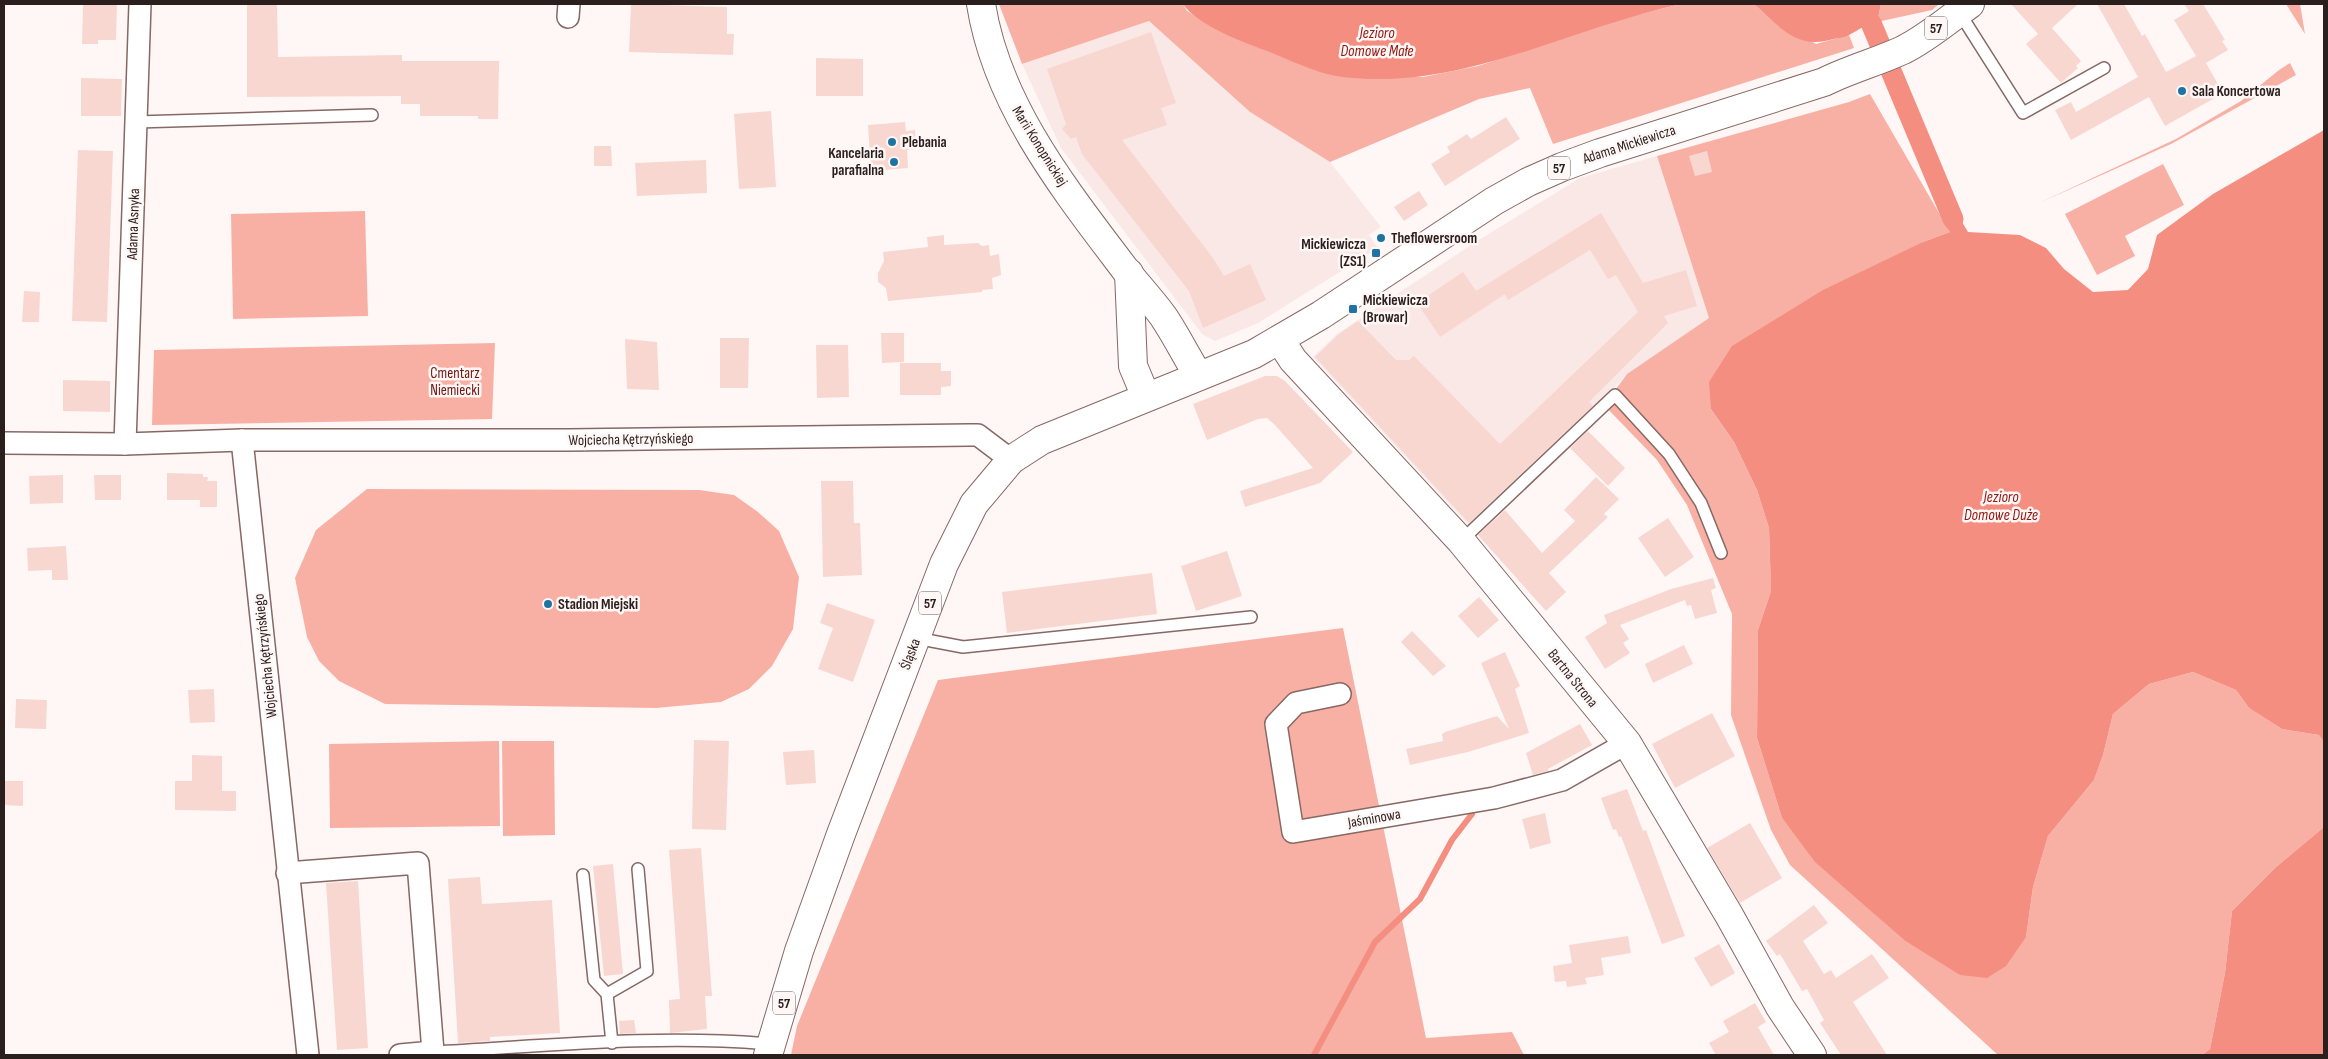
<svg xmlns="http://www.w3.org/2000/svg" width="2328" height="1059" font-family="'Sofia Sans Condensed',sans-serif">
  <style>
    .built { fill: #f9e8e5 }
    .green { fill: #f9b0a4 }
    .water { fill: #f48e80 }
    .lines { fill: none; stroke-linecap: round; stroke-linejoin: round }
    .stream { stroke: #f48e80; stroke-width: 6 }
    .canal { stroke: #f48e80; stroke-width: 21 }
    .building { fill: #f9d7d1 }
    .service-casing { stroke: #866864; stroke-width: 14 }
    .minor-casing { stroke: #866864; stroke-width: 24 }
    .tertiary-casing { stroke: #866864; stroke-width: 30 }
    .primary-casing { stroke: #866864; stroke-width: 30 }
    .service { stroke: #fff; stroke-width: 11 }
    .minor { stroke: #fff; stroke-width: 21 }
    .tertiary { stroke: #fff; stroke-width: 28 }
    .primary { stroke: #fff; stroke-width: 28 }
    .poi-dot { fill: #1e73a3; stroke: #fef7f6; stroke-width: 2 }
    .labels { text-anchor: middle; stroke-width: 5; stroke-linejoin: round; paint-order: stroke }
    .shield { fill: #fef7f6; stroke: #6a605e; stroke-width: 1 }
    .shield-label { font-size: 14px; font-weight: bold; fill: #2b1f1d }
    .poi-label { font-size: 15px; font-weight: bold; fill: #2b1f1d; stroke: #fef7f6; text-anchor: start }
    .street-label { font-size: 15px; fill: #2b1f1d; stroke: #fef7f6 }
    .park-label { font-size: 15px; fill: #6f150f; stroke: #fef7f6 }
    .water-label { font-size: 16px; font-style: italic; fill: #8f160f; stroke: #fef7f6 }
  </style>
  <rect width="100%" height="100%" fill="#fef7f6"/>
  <!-- built -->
  <g class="built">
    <path d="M1149,21L1250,112L1330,162L1381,227L1369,235L1378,248L1258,323L1215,341L1202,334L1061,148L1022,64Z"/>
    <path d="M1657,156L1709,318L1627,374L1475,532L1313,357L1337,334L1474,243L1580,178Z"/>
  </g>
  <!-- green -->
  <g class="green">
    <path d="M999,4H1183L1187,11L1217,29L1251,45L1333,75L1423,77L1478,66L1624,18L1681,4H1754L1766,14L1816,44L1849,35L1854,48L1553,144L1530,88L1479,99L1330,162L1250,112L1149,21L1022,64Z"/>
    <path d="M1881,4H1939L1932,10L1877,22Z"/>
    <path d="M2286,4H2300L2305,34Z"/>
    <path d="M2290,63L2296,75L2171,144L2039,203L2176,139L2241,101L2279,70Z"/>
    <path d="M1870,94L1950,232L1923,242L1711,409L1734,442L1757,490L1769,528L1771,591L1758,630L1757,738L1782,818L1813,858L1904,940L2026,937L2033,887L2048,836L2094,780L2103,755L2113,714L2149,684L2193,672L2236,690L2249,708L2282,729L2319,735L2324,742V827L2275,868L2232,911L2225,973L2210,1049L2202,1055H1998L1790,865L1771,830L1731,715L1732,614L1687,505L1657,460L1604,405L1627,374L1709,318L1657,156L1849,102Z"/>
    <path d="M2163,164L2184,205L2125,236L2135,256L2097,275L2065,214Z"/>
    <path d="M365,211L368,316L233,319L231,214Z"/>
    <path d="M495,343L492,419L152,425L154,350Z"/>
    <path d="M367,489L699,490L734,495L758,512L779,531L799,577L793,629L772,666L749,689L721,702L656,708L385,704L339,681L319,661L307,637L295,578L316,530Z"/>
    <path d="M1343,628L1426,1038L1512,1032L1524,1055H791L797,1026L938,680Z"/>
    <path d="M499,741L500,826L330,828L329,744Z"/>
    <path d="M502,741H554L555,835L503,836Z"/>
  </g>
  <!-- water -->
  <g class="water">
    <path d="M1183,4H1681C1566,29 1456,94 1336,76C1313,72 1286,58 1264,50C1242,42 1196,24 1183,4Z"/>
    <path d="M1754,4H1881L1877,22C1865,24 1859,30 1849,35C1844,38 1836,38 1830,40C1794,49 1779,25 1754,4Z"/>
    <path d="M2324,130V742L2319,735L2282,729L2249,708L2236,690L2193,672L2149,684L2113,714L2103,755L2094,780L2048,836L2033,887L2026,937L2006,966L1987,978L1960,975L1904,940L1815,862L1782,818L1757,738L1758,630L1771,591L1769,528L1757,490L1734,442L1711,409L1709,382L1732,346L1823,290L1923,242L1950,232L1945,225L1959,217L1968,232L2020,235L2046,248L2064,269L2093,292L2128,290L2148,269L2157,235L2213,194Z"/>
    <path d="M2324,827V1055H2202L2210,1049L2225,973L2232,911L2275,868Z"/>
  </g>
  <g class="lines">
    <!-- stream -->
    <path class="stream" d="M1314,1055L1375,942L1420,899L1452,840L1472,814"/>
    <!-- canal -->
    <path class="canal" d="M1871,23L1953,219"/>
  </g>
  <!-- building -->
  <g class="building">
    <path d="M83,4H117L116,40H98V44H82Z"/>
    <path d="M247,4H277L278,57L402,55V61H499L498,119H478V116H420V104H401V96L247,97Z"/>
    <path d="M631,4L727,7V34H734L733,55L629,52Z"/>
    <path d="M2011,4H2078L2052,28L2081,61L2076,66L2078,68L2061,83L2026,44L2038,34Z"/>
    <path d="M2097,4H2124L2142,36L2145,34L2166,72L2196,56L2174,20L2189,11L2184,4H2203L2225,40L2222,41L2228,50L2206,63L2219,86L2215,87L2220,95L2165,126L2149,97L2071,140L2055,110L2071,102L2076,112L2138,77Z"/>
    <path d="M1151,32L1176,103L1161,108L1167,125L1122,140L1213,258L1224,276L1250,264L1266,300L1203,328L1189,291L1082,154L1076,137L1071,139L1062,129L1066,124L1047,69Z"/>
    <path d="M816,58L863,59V96H816Z"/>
    <path d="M81,78L122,79L121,116H81Z"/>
    <path d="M771,111L776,187L739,189L734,114Z"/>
    <path d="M1506,117L1520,139L1445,186L1431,164L1450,152L1447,147L1467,134L1471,139Z"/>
    <path d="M905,122L906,131L915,130L916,149L907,150L908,168L871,171L868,125Z"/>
    <path d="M594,146H611L612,166H594Z"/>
    <path d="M78,150L113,151L107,322L72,321Z"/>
    <path d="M1707,151L1712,172L1695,176L1689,156Z"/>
    <path d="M706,160L707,193L637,196L635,163Z"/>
    <path d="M1419,191L1428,205L1404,221L1394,207Z"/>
    <path d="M1601,213L1643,283L1686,270L1697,306L1664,316L1668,323L1589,402L1593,406L1469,523L1315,357L1339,334L1358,321L1396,360H1409L1414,356L1500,444L1638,312L1616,275L1608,279L1590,250L1508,300L1505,294L1440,337L1417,303L1463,272L1476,291Z"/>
    <path d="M944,235V245L978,243L982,246L989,245L990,256L999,254L1001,275L992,278L993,289L982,290V292L888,301L886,288L878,282V273L884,261L883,252L928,247L927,237Z"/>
    <path d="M24,291L40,292L39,322H22Z"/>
    <path d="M881,333H904V362L882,363Z"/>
    <path d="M720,338H749L748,388H720Z"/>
    <path d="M625,339L657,342L659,390L627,389Z"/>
    <path d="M816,345H848L849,397L817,398Z"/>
    <path d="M900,363H941V371H951V386L941,387V395H900Z"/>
    <path d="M1265,376H1277L1285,381L1353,452L1320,483L1245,507L1240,491L1313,468L1275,425L1267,418L1258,419L1207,440L1193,404Z"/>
    <path d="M63,380L110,381V412L63,411Z"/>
    <path d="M1588,431L1625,468L1608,486L1570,448Z"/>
    <path d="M167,473L203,474V477H208L207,481H217V507H200V500H167Z"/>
    <path d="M63,475V503L30,504L29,476Z"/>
    <path d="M94,475H121V500H95Z"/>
    <path d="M1596,477L1619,499L1604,514L1608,517L1549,573L1566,592L1546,611L1478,535L1505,510L1542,553L1575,521L1564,510Z"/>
    <path d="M821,481H853L854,523H860L862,575L823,577Z"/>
    <path d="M1668,518L1694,557L1665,577L1638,538Z"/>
    <path d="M66,546L68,580H52V570L28,571L27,548Z"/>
    <path d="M1227,551L1242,596L1196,611L1181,566Z"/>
    <path d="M1152,573L1157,614L1007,633L1002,592Z"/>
    <path d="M1713,578L1716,588L1711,590L1717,613L1695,619L1691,605L1687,606L1685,600L1620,625L1629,639L1623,643L1630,653L1605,669L1585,637L1607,623L1604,615L1671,589Z"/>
    <path d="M1479,597L1499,620L1478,638L1458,616Z"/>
    <path d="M827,603L875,620L853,682L818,669L833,628L820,623Z"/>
    <path d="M1412,631L1446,666L1433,676L1401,642Z"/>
    <path d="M1684,645L1693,664L1653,683L1645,664Z"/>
    <path d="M1505,652L1520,686L1515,689L1529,733L1468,752L1410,765L1406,749L1443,741L1442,734L1445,732L1497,716L1509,729L1481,663Z"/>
    <path d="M214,689L215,722L190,723L188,690Z"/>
    <path d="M16,699L47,700L46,729L15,728Z"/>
    <path d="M1712,713L1735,756L1675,788L1652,744Z"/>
    <path d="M1580,724L1592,745L1548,769V771L1533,775L1526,753Z"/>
    <path d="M694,740L729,741L726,830L692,829Z"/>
    <path d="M814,750L816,783L786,785L783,752Z"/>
    <path d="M192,755L222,756V791H236V811L175,810V781H192Z"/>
    <path d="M4,781H23V806L4,805Z"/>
    <path d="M1627,789L1643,831L1646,830L1685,936L1662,944L1621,836L1619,837L1616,829L1613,830L1601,798Z"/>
    <path d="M1545,813L1551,843L1530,849L1522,819Z"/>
    <path d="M1750,823L1782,878L1740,903L1707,848Z"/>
    <path d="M701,848L712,996H705L707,1029L670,1033L669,1000L680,999L669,850Z"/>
    <path d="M613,864L623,974L604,976L593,866Z"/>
    <path d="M480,877L482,904L552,900L560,1033L490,1037V1041L458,1043L448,879Z"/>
    <path d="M358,881L368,1048L337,1050L326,883Z"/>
    <path d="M1814,905L1828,923L1803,941L1824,974L1831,970L1836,978L1872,954L1889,978L1853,1002L1887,1055H1841L1820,1023L1824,1020L1807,989L1802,991L1780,954L1777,956L1766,941Z"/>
    <path d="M1628,936L1631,953L1601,958L1604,975L1585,978L1587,984L1567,987L1566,981L1555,982L1553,966L1572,963L1569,945Z"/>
    <path d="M1719,944L1735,973L1711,987L1694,958Z"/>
    <path d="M1755,1003L1766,1022L1758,1027L1774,1055H1716L1709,1043L1729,1032L1723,1021Z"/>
    <path d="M634,1020L636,1033L620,1034L619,1021Z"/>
  </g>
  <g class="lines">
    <!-- service casing -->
    <g class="service-casing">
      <g id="service">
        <path d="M1959,12L2023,113L2104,68"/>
        <path d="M136,122L372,115"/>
        <path d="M1461,541L1615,395L1669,454L1701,503L1721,553"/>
        <path d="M916,638L963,647L1251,617"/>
        <path d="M583,875L594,980L607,994L612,1043"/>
        <path d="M607,994L647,971L638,869"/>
        <path d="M433,1052C545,1046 659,1034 771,1044"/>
      </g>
    </g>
    <!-- minor casing -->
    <g class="minor-casing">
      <g id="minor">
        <path d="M568,17L569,4"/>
        <path d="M242,440L308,1055"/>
        <path d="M4,443L125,444L242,440H569L970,435H978L1011,460"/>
        <path d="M125,444L140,4"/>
        <path d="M1340,694L1296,703L1276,724L1293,832L1494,798L1562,780L1627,743"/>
        <path d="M287,873L418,863L433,1052L400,1055"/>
      </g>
    </g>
    <!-- tertiary casing -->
    <g class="tertiary-casing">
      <g id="tertiary">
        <path d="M981,4C997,106 1066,191 1127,272C1139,287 1152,301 1163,316C1176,335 1186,356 1198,375"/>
        <path d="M1129,273L1133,366L1146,397"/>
        <path d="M1280,340L1293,360L1461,541L1627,743L1729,915L1780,1007L1812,1055"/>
      </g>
    </g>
    <!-- primary casing -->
    <g class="primary-casing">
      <path id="primary" d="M768,1055L799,951L841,834L944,564L974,504L1011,460L1042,440L1254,354L1321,315L1494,201L1528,182L1562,167L1600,153L1824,82C1850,69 1877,62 1903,50C1927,38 1948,20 1970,4"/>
    </g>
    <!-- service -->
    <use href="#service" class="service"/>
    <!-- minor -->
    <use href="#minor" class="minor"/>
    <!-- tertiary -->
    <use href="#tertiary" class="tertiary"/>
    <!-- primary -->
    <use href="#primary" class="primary"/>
  </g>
  <!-- markers -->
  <g class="poi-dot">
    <circle cx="2182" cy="91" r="5"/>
    <circle cx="892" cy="142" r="5"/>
    <circle cx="894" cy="162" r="5"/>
    <circle cx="1381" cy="238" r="5"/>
    <rect x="1371" y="248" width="10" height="10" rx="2.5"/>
    <rect x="1348" y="304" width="10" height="10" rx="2.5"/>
    <circle cx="548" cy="604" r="5"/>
  </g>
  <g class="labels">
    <!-- shield labels -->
    <g class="shield">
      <rect x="1925" y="16.5" width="22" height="23" rx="4"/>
      <rect x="1548" y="156.5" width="22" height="23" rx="4"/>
      <rect x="919" y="591.5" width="22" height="23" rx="4"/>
      <rect x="773" y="991.5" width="22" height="23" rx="4"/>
    </g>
    <g class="shield-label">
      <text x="1936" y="33">57</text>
      <text x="1559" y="173">57</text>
      <text x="930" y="608">57</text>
      <text x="784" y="1008">57</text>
    </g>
    <!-- poi labels -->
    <g class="poi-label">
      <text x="2192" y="96">Sala Koncertowa</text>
      <text x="902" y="147">Plebania</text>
      <text x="884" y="158" text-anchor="end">Kancelaria<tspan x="884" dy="17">parafialna</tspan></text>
      <text x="1391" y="243">Theflowersroom</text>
      <text x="1366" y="249" text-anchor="end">Mickiewicza<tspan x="1366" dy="17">(ZS1)</tspan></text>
      <text x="1363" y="305">Mickiewicza<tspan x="1363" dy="17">(Browar)</tspan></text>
      <text x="558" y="609">Stadion Miejski</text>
    </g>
    <!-- street labels -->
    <g class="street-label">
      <text transform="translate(1629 144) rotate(-18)" y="5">Adama Mickiewicza</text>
      <text transform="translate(1040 146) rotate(58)" y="5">Marii Konopnickiej</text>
      <text transform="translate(133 224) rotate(-88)" y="5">Adama Asnyka</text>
      <text transform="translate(631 439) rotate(-1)" y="5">Wojciecha Kętrzyńskiego</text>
      <text transform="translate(910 654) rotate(-69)" y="5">Śląska</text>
      <text transform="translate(265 656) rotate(-96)" y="5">Wojciecha Kętrzyńskiego</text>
      <text transform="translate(1573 678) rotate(51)" y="5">Bartna Strona</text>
      <text transform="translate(1374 818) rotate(-10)" y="5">Jaśminowa</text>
    </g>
    <!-- park labels -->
    <g class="park-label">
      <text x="455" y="378">Cmentarz<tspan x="455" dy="17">Niemiecki</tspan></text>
    </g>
    <!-- water labels -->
    <g class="water-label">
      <text x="1377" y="38">Jezioro<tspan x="1377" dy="18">Domowe Małe</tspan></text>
      <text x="2001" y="502">Jezioro<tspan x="2001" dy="18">Domowe Duże</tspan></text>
    </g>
  </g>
  <!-- border -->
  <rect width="2328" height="1059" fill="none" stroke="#2b1f1d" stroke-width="10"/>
</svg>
